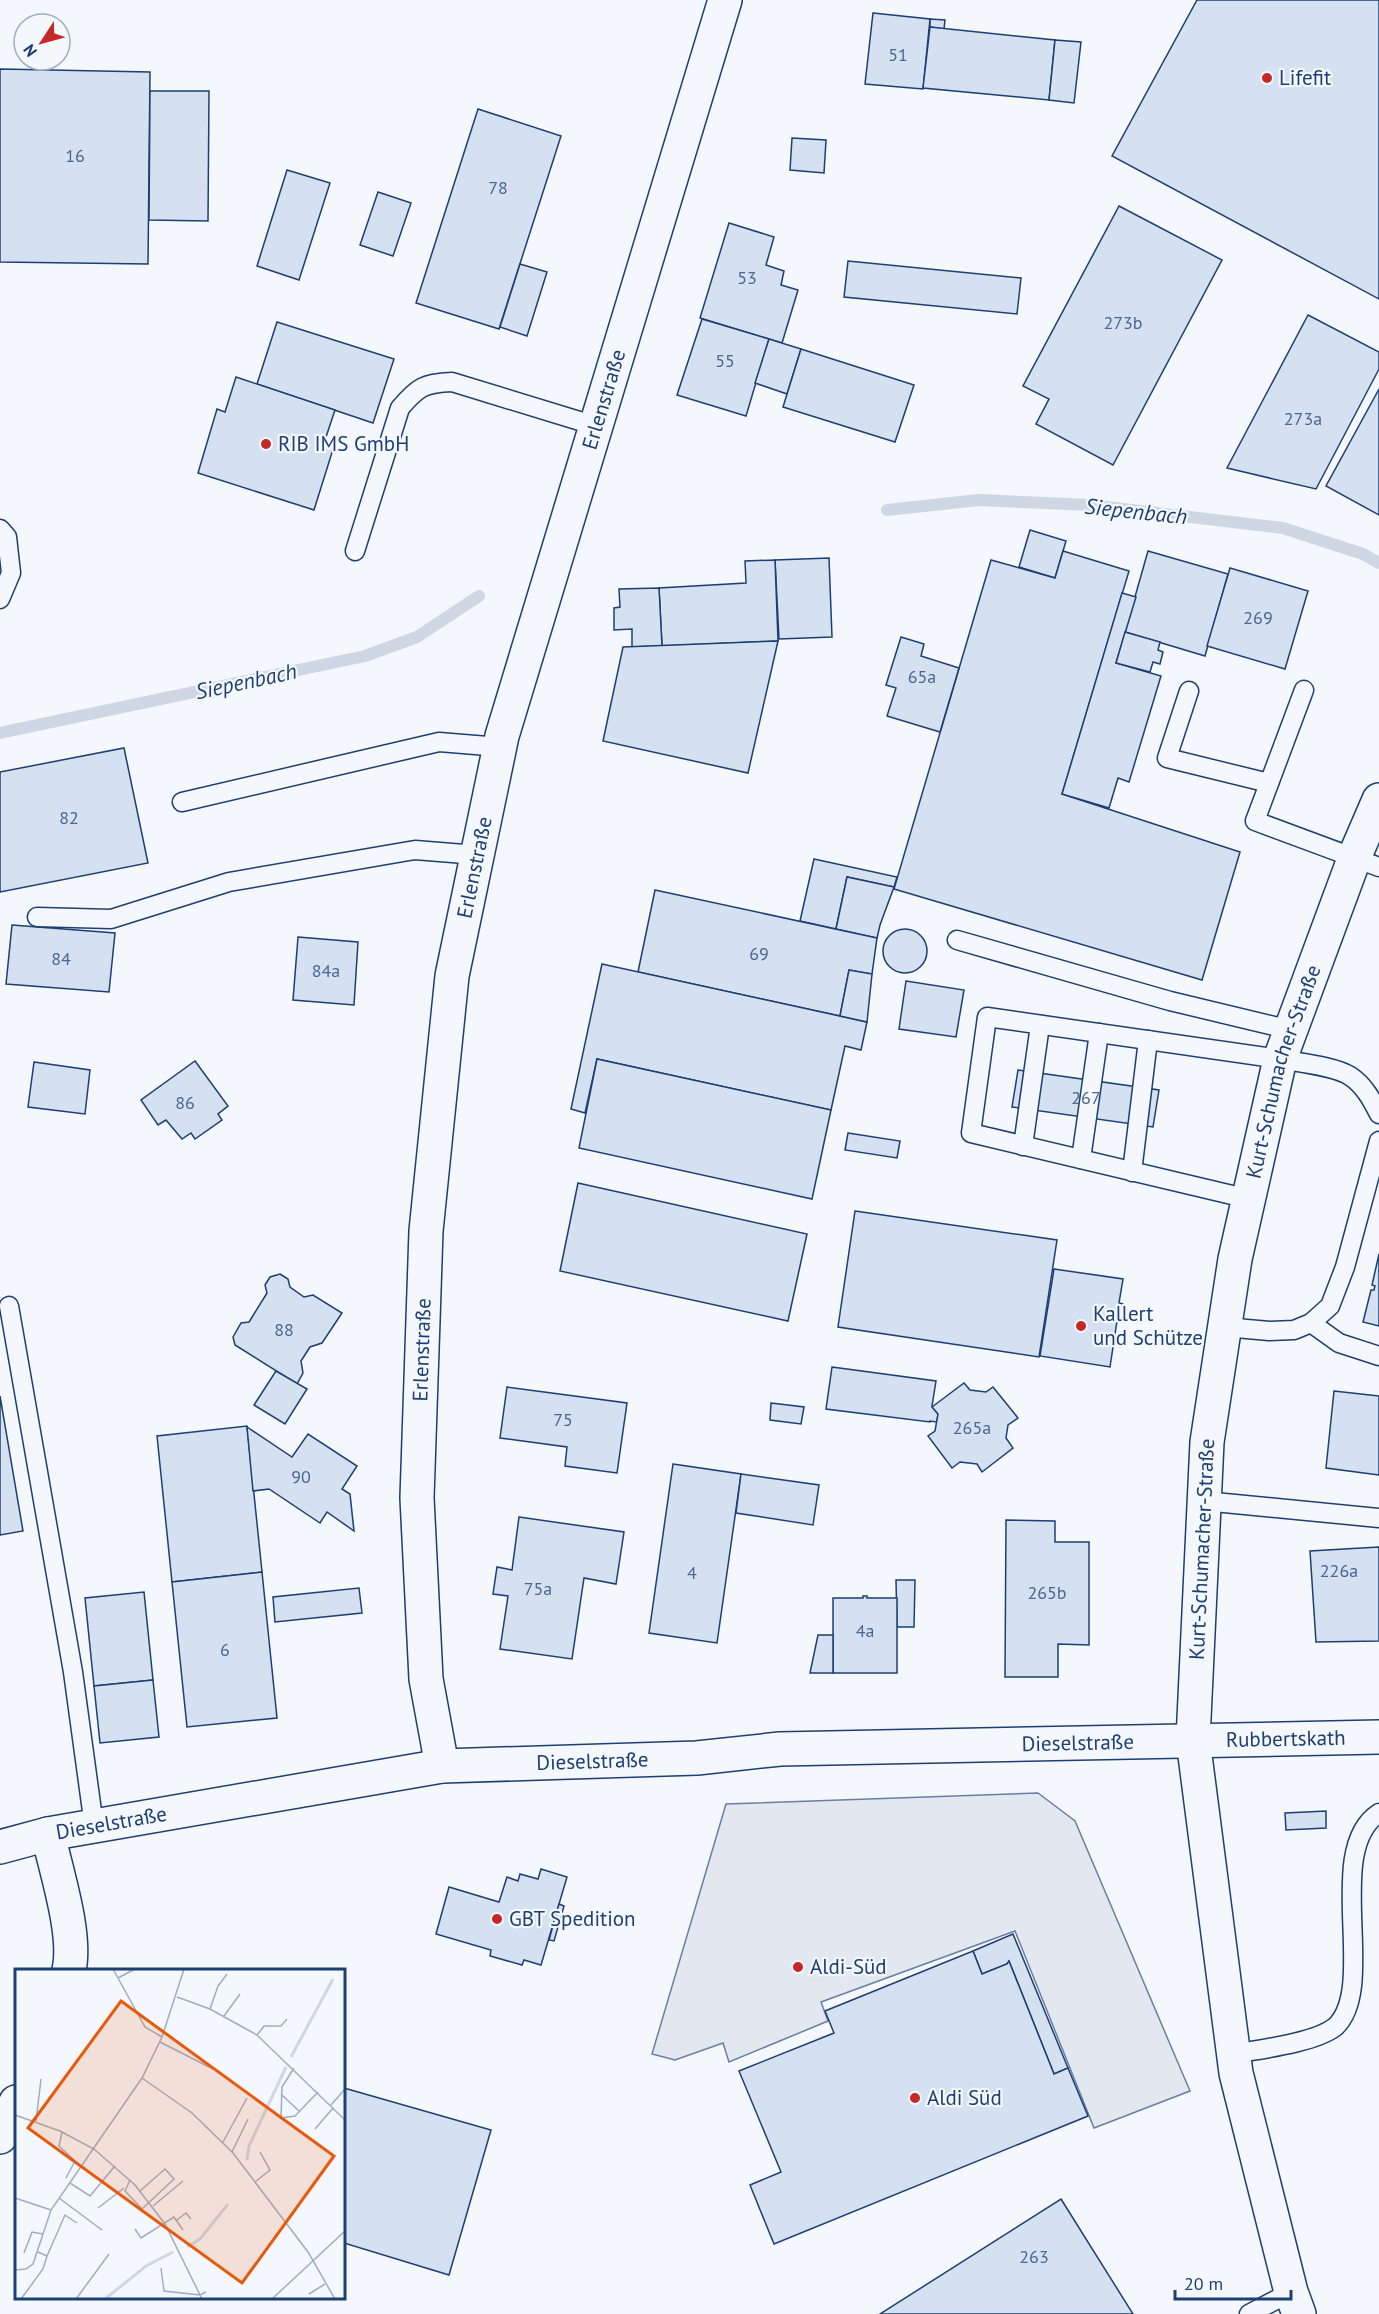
<svg xmlns="http://www.w3.org/2000/svg" width="1379" height="2314" font-family="'PT Sans',sans-serif">
  <style>
    .parking { fill: #e3e8f0; stroke: #687fa3; stroke-width: 1.5 }
    .lines { fill: none; stroke-linecap: round; stroke-linejoin: round }
    .stream { stroke: #cfd7e4; stroke-width: 12 }
    .building { fill: #d5e0f0; stroke: #1d3f73; stroke-width: 1.5 }
    .service-casing { stroke: #1d3f73; stroke-width: 21 }
    .minor-casing { stroke: #1d3f73; stroke-width: 36 }
    .service { stroke: #f4f7fb; stroke-width: 18 }
    .minor { stroke: #f4f7fb; stroke-width: 33 }
    .poi-dot { fill: #c62828; stroke: #f4f7fb; stroke-width: 2 }
    .labels { text-anchor: middle; stroke-width: 4.5; stroke-linejoin: round; paint-order: stroke }
    .number-label { font-size: 18px; fill: #4b6792 }
    .poi-label { font-size: 21px; fill: #1d3f73; stroke: #f4f7fb; text-anchor: start }
    .street-label { font-size: 21px; fill: #1d3f73; stroke: #f4f7fb }
    .water-label { font-size: 22px; font-style: italic; fill: #1d3f73; stroke: #f4f7fb }
    .inset-river { fill: none; stroke: #cfd7e4; stroke-width: 3 }
    .inset-road { fill: none; stroke: #9eadc5; stroke-width: 1.5 }
    .view { fill: #e8590c; fill-opacity: 0.15; stroke: #e8590c; stroke-width: 3 }
    .inset-edge { fill: none; stroke: #1d3f73; stroke-width: 3 }
  </style>
  <rect width="100%" height="100%" fill="#f4f7fb"/>
  <!-- parking -->
  <path class="parking" d="M1038,1793L1075,1821L1190,2091L1094,2128L1015,1931L821,2002L828,2021L729,2062L723,2043L675,2060L652,2054L726,1804Z"/>
  <g class="lines">
    <!-- stream -->
    <g class="stream">
      <path d="M887,510L979,500L1090,505L1283,528L1363,554L1379,563"/>
      <path d="M0,733L365,656L417,637L479,596"/>
    </g>
  </g>
  <!-- building -->
  <g class="building">
    <path d="M1197,0H1379V299L1112,156Z"/>
    <path d="M873,13L930,19L923,89L865,84Z"/>
    <path d="M930,19L945,20L944,29L930,27Z"/>
    <path d="M930,27L1055,40L1049,100L923,88Z"/>
    <path d="M1055,40L1081,42L1074,103L1049,100Z"/>
    <path d="M0,69L150,72L148,264L0,262Z"/>
    <path d="M150,91H209L208,221L149,220Z"/>
    <path d="M478,109L561,136L499,329L416,303Z"/>
    <path d="M792,138L826,140L824,173L790,170Z"/>
    <path d="M287,170L330,183L299,280L257,266Z"/>
    <path d="M378,192L411,203L393,256L360,245Z"/>
    <path d="M1119,206L1222,260L1113,465L1036,424L1049,399L1023,386Z"/>
    <path d="M729,223L774,237L766,265L784,271L781,285L798,290L782,343L700,318Z"/>
    <path d="M848,261L1021,278L1017,314L844,297Z"/>
    <path d="M520,264L547,272L527,336L500,327Z"/>
    <path d="M1308,315L1379,352V369L1316,489L1227,468Z"/>
    <path d="M702,319L769,339L746,416L677,395Z"/>
    <path d="M277,322L394,359L373,423L257,384Z"/>
    <path d="M769,339L801,349L787,394L755,383Z"/>
    <path d="M801,349L914,385L895,442L783,407Z"/>
    <path d="M236,377L335,410L324,443L334,446L314,510L198,473L217,409L225,412Z"/>
    <path d="M1379,389V515L1326,486Z"/>
    <path d="M1030,530L1066,541L1055,578L1019,567Z"/>
    <path d="M1063,551L1129,571L1062,794L1240,852L1202,980L894,889L991,560L1055,578Z"/>
    <path d="M1148,551L1228,574L1205,656L1125,632Z"/>
    <path d="M829,558L832,637L779,639L775,560Z"/>
    <path d="M775,560L778,641L662,646L659,588L746,583L745,561Z"/>
    <path d="M1230,568L1308,591L1285,669L1207,646Z"/>
    <path d="M659,588L662,646L632,647V629L614,630V608L620,607L619,589Z"/>
    <path d="M1122,593L1136,597L1116,663L1161,676L1129,782L1118,778L1109,808L1062,794Z"/>
    <path d="M1125,632L1160,642L1158,650L1163,652L1160,664L1153,662L1150,672L1116,663Z"/>
    <path d="M901,637L924,644L921,656L959,668L940,732L887,716L896,688L886,685Z"/>
    <path d="M778,641L748,773L603,741L623,647Z"/>
    <path d="M124,748L148,863L0,892V772Z"/>
    <path d="M814,859L897,877L894,887L847,877L836,929L800,921Z"/>
    <path d="M847,877L894,887L880,925L877,938L836,929Z"/>
    <path d="M655,890L877,938L872,974L849,970L840,1016L638,972Z"/>
    <path d="M12,925L115,933L109,992L6,984Z"/>
    <circle cx="905" cy="951" r="22"/>
    <path d="M298,937L358,942L354,1005L293,1000Z"/>
    <path d="M602,964L867,1022L861,1050L845,1046L831,1110L597,1059L585,1113L571,1109Z"/>
    <path d="M849,970L872,974L867,1022L840,1016Z"/>
    <path d="M906,981L964,990L956,1037L899,1029Z"/>
    <path d="M597,1059L831,1110L812,1199L579,1148Z"/>
    <path d="M195,1061L228,1106L218,1114L222,1120L195,1139L191,1133L182,1139L166,1120L158,1125L141,1100Z"/>
    <path d="M34,1062L90,1070L85,1114L28,1107Z"/>
    <path d="M1018,1070L1159,1090L1153,1127L1012,1107Z"/>
    <path d="M848,1133L900,1141L897,1158L845,1150Z"/>
    <path d="M578,1183L807,1234L788,1321L560,1271Z"/>
    <path d="M855,1211L1057,1240L1039,1357L838,1327Z"/>
    <path d="M1379,1254V1326L1363,1322L1371,1290H1374L1375,1286L1372,1285Z"/>
    <path d="M1054,1269L1123,1279L1119,1303L1123,1304L1126,1310L1121,1322L1117,1321L1110,1367L1040,1356Z"/>
    <path d="M280,1274L288,1279L290,1287L304,1297L313,1295L342,1313L322,1343L310,1347L301,1361L303,1373L297,1384L235,1345L233,1337L241,1323L249,1322L267,1293L265,1285L270,1277Z"/>
    <path d="M832,1367L936,1381L932,1406L938,1414L937,1422L930,1421V1422L826,1409Z"/>
    <path d="M276,1371L307,1389L285,1424L254,1405Z"/>
    <path d="M964,1383L970,1390L986,1392L993,1387L1018,1418L1008,1425L1006,1438L1013,1448L982,1472L977,1464L960,1462L952,1468L928,1436L935,1431L938,1414L932,1407Z"/>
    <path d="M507,1387L627,1403L617,1473L565,1466L567,1447L500,1438Z"/>
    <path d="M1334,1391L1379,1396V1475L1326,1468Z"/>
    <path d="M0,1396L23,1531L0,1535Z"/>
    <path d="M771,1403L804,1407L801,1424L770,1420Z"/>
    <path d="M247,1426L262,1572L172,1582L157,1436Z"/>
    <path d="M247,1427L292,1457L308,1434L357,1466L342,1489L350,1494L354,1531L327,1512L320,1523L269,1489L253,1491Z"/>
    <path d="M673,1464L741,1474L717,1643L649,1633Z"/>
    <path d="M741,1474L819,1485L813,1525L736,1513Z"/>
    <path d="M519,1517L624,1532L616,1584L584,1578L572,1659L500,1649L508,1596L493,1594L497,1567L512,1570Z"/>
    <path d="M1006,1520L1055,1521V1542H1089V1645L1058,1644V1677H1005Z"/>
    <path d="M1379,1547V1641L1316,1642L1310,1551Z"/>
    <path d="M262,1572L277,1718L187,1727L172,1582Z"/>
    <path d="M896,1580H915L914,1627H897Z"/>
    <path d="M359,1588L362,1613L275,1622L273,1597Z"/>
    <path d="M144,1592L153,1680L94,1686L85,1598Z"/>
    <path d="M863,1596H867V1598H897V1673H833V1598H863Z"/>
    <path d="M818,1635H833V1673H810Z"/>
    <path d="M153,1680L159,1737L100,1743L94,1686Z"/>
    <path d="M1326,1811V1828L1286,1830L1285,1813Z"/>
    <path d="M541,1869L567,1877L541,1965L524,1960L522,1965L490,1956L491,1950L436,1934L449,1887L499,1902L507,1877L518,1881L520,1874L538,1879Z"/>
    <path d="M559,1904L564,1906L554,1941L549,1940Z"/>
    <path d="M1013,1934L1068,2068L1054,2074L1009,1961L1007,1964L982,1974L973,1951Z"/>
    <path d="M973,1951L982,1974L1007,1964L1009,1961L1054,2074L1068,2068L1088,2116L774,2244L750,2185L781,2172L739,2071L834,2033L825,2011Z"/>
    <path d="M344,2088L491,2130L449,2275L344,2243Z"/>
    <path d="M1061,2199L1133,2314H880Z"/>
  </g>
  <g class="lines">
    <!-- service casing -->
    <g class="service-casing">
      <g id="service">
        <path d="M0,529L7,537L11,573L0,599"/>
        <path d="M355,551L400,408C418,387 424,383 452,382L596,426"/>
        <path d="M1304,690L1255,821L1379,867"/>
        <path d="M1189,691L1167,758L1269,783"/>
        <path d="M182,802L439,742L500,747"/>
        <path d="M37,917L111,919L229,882L415,850L477,855"/>
        <path d="M957,940L1170,1001L1291,1030"/>
        <path d="M1023,1146L1040,1025"/>
        <path d="M1081,1159L1099,1033"/>
        <path d="M1132,1172L1148,1040"/>
        <path d="M1249,1199L971,1133L987,1017L1280,1059C1300,1063 1334,1066 1350,1076C1364,1085 1372,1100 1379,1114"/>
        <path d="M9,1306L73,1672L94,1826"/>
        <path d="M1311,1323L1339,1343L1379,1356"/>
        <path d="M1225,1327L1269,1331L1294,1330L1311,1323L1330,1306L1345,1267L1379,1141"/>
        <path d="M1204,1501L1379,1518"/>
        <path d="M1234,2054C1261,2049 1314,2043 1335,2027C1379,1987 1322,1850 1379,1813"/>
        <path d="M1249,2314L1291,2292"/>
      </g>
    </g>
    <!-- minor casing -->
    <g class="minor-casing">
      <g id="minor">
        <path id="s1" d="M442,1766L426,1679L417,1498L426,1231L452,976L502,736L725,0"/>
        <path d="M48,1834C56,1871 77,1934 69,1970"/>
        <path id="s2" d="M0,1847L48,1834L442,1766L697,1758L780,1749L1379,1737"/>
        <path d="M0,2137L16,2102"/>
        <path id="s3" d="M1299,2314L1291,2292L1236,2073L1193,1740L1207,1442L1235,1259L1280,1059L1357,851L1379,800"/>
      </g>
    </g>
    <!-- service -->
    <use href="#service" class="service"/>
    <!-- minor -->
    <use href="#minor" class="minor"/>
  </g>
  <!-- markers -->
  <g class="poi-dot">
    <circle cx="1267" cy="78" r="6"/>
    <circle cx="266" cy="444" r="6"/>
    <circle cx="1081" cy="1326" r="6"/>
    <circle cx="497" cy="1919" r="6"/>
    <circle cx="798" cy="1967" r="6"/>
    <circle cx="915" cy="2098" r="6"/>
  </g>
  <g class="labels">
    <!-- number labels -->
    <g class="number-label">
      <text x="898" y="61">51</text>
      <text x="75" y="162">16</text>
      <text x="498" y="194">78</text>
      <text x="747" y="284">53</text>
      <text x="1123" y="329">273b</text>
      <text x="725" y="367">55</text>
      <text x="1303" y="425">273a</text>
      <text x="1258" y="624">269</text>
      <text x="922" y="683">65a</text>
      <text x="69" y="824">82</text>
      <text x="759" y="960">69</text>
      <text x="61" y="965">84</text>
      <text x="326" y="977">84a</text>
      <text x="1086" y="1104">267</text>
      <text x="185" y="1109">86</text>
      <text x="284" y="1336">88</text>
      <text x="563" y="1426">75</text>
      <text x="972" y="1434">265a</text>
      <text x="301" y="1483">90</text>
      <text x="1339" y="1577">226a</text>
      <text x="692" y="1579">4</text>
      <text x="538" y="1595">75a</text>
      <text x="1047" y="1599">265b</text>
      <text x="865" y="1637">4a</text>
      <text x="225" y="1656">6</text>
      <text x="1034" y="2263">263</text>
    </g>
    <!-- poi labels -->
    <g class="poi-label">
      <text x="1279" y="85">Lifefit</text>
      <text x="278" y="451">RIB IMS GmbH</text>
      <text x="1093" y="1321">Kallert<tspan x="1093" dy="24">und Schütze</tspan></text>
      <text x="509" y="1926">GBT Spedition</text>
      <text x="810" y="1974">Aldi-Süd</text>
      <text x="927" y="2105">Aldi Süd</text>
    </g>
    <!-- street labels -->
    <g class="street-label">
      <text dy="7" stroke="none"><textPath href="#s1" startOffset="1390">Erlenstraße</textPath></text>
      <text dy="7" stroke="none"><textPath href="#s1" startOffset="904">Erlenstraße</textPath></text>
      <text dy="7" stroke="none"><textPath href="#s3" startOffset="1262">Kurt-Schumacher-Straße</textPath></text>
      <text dy="7" stroke="none"><textPath href="#s1" startOffset="418">Erlenstraße</textPath></text>
      <text dy="7" stroke="none"><textPath href="#s3" startOffset="776">Kurt-Schumacher-Straße</textPath></text>
      <text dy="7" stroke="none"><textPath href="#s2" startOffset="1294">Rubbertskath</textPath></text>
      <text dy="7" stroke="none"><textPath href="#s2" startOffset="1086">Dieselstraße</textPath></text>
      <text dy="7" stroke="none"><textPath href="#s2" startOffset="600">Dieselstraße</textPath></text>
      <text dy="7" stroke="none"><textPath href="#s2" startOffset="114">Dieselstraße</textPath></text>
    </g>
    <!-- water labels -->
    <g class="water-label">
      <text transform="translate(1136 511) rotate(6)" y="8">Siepenbach</text>
      <text transform="translate(246 681) rotate(-12)" y="8">Siepenbach</text>
    </g>
  </g>
  <!-- overview -->
  <g transform="translate(15 1969)">
    <rect width="330" height="330" fill="#f4f7fb"/>
    <path class="inset-river" d="M276,88L318,10M232,191L234,177L271,98M172,278L185,270L213,235M90,330L131,297L158,283"/>
    <path class="inset-road" d="M98,0L130,58L147,68M103,9L120,0M162,28L195,40L242,66L330,151M195,40L203,17L212,5M209,47L225,25M242,66L249,57H266L272,50M145,73L198,100M279,99L267,118L266,149L280,147L303,123M127,109L177,144L218,184L293,283L320,330M266,125L285,143M316,136L330,120M0,146L45,162L79,180L120,216L150,255L187,330M21,152L26,110M300,160L318,139M47,163L44,177L60,192L51,209M208,173L232,129M217,183L233,150M115,211L110,222L127,240L159,210L150,200L125,222M240,213L255,201L245,183M55,214L75,227L100,197M0,229L36,241M44,229L87,261M138,237L168,212M83,239L109,219M162,251L171,244L176,250M120,260L126,269L159,248L168,261M23,283L32,287L50,246L62,254M9,284L17,263L28,265M146,299L149,322L185,326L191,323M0,301L11,300L18,295L36,241L127,109L147,68L169,0M294,325L310,315M6,330L28,300L32,287M61,330L94,285M257,330L330,262"/>
    <path class="view" d="M106,32L319,187L227,314L13,159Z"/>
    <rect width="330" height="330" class="inset-edge"/>
  </g>
  <!-- north arrow -->
  <g transform="translate(42 42) rotate(234)"><circle r="28" fill="#f4f7fb" stroke="#9eadc5" stroke-width="1.5"/>
  <path d="M0-4.5L10 22L0 15L-10 22Z" fill="#c62828"/>
  <text y="-9" font-size="16" font-weight="bold" text-anchor="middle" fill="#1d3f73">N</text>
  </g>
  <!-- scale -->
  <path d="M1175 2290v9h116v-9" fill="none" stroke="#1d3f73" stroke-width="3"/>
  <text x="1184" y="2290" font-size="18" fill="#1d3f73" stroke="#f4f7fb" stroke-width="4.5" paint-order="stroke">20 m</text>
</svg>
